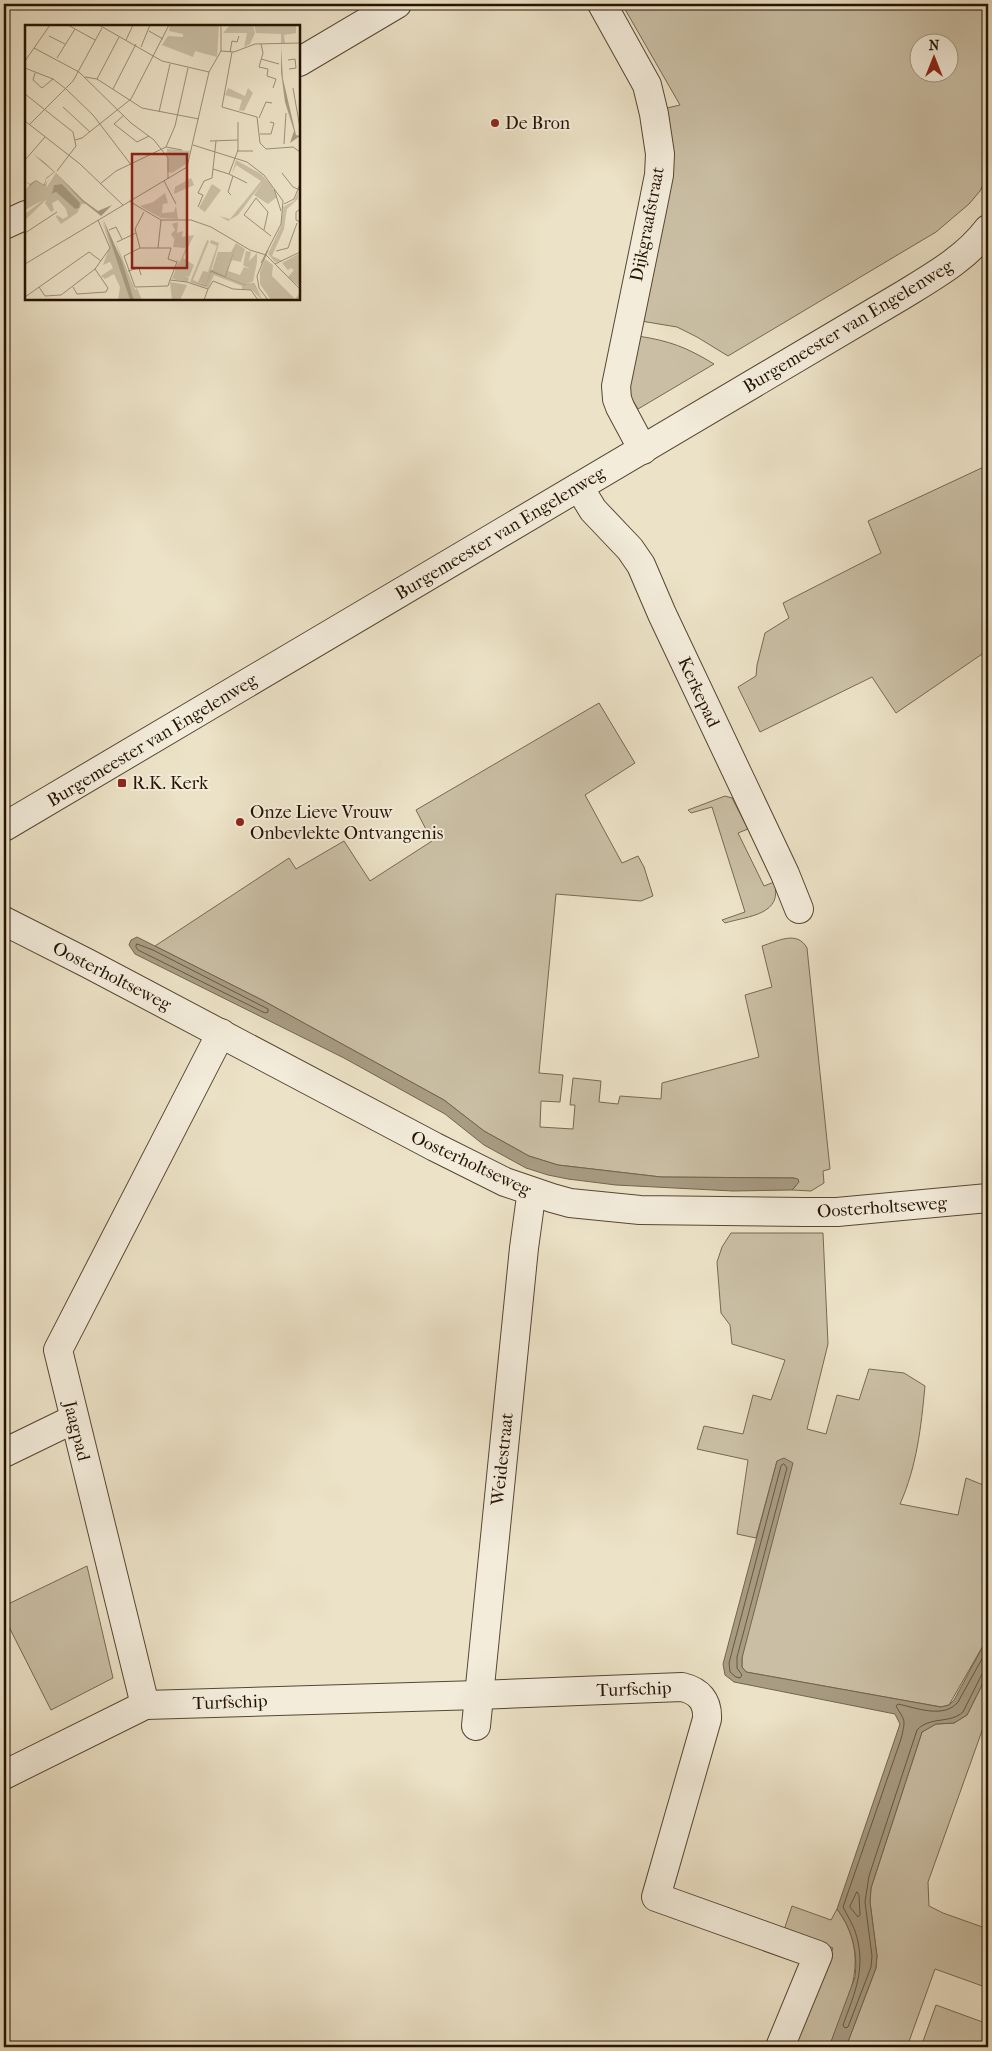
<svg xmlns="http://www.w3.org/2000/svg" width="992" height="2051" font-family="'IM FELL French Canon',serif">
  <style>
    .green { fill: #cabfa5; stroke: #776952; fill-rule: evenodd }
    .water { fill: #a89c83; stroke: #73654f }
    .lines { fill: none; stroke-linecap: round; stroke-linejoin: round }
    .shore { stroke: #665842; stroke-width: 1 }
    .minor-casing { stroke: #564732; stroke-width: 30 }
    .tertiary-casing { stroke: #564732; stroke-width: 30 }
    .minor { stroke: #f3ecdb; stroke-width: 28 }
    .tertiary { stroke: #f3ecdb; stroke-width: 28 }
    .poi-dot { fill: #8f2418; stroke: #f3ecdb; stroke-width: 2 }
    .labels { text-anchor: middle; stroke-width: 4; stroke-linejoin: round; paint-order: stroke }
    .poi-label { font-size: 18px; fill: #241300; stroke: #f3ecdb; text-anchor: start }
    .street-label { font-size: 18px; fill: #241300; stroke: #f3ecdb }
    .inset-road { fill: none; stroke: #9c8f77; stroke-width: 1 }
    .view { fill: #8f2418; fill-opacity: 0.15; stroke: #8f2418; stroke-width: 2.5 }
    .inset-edge { fill: none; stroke: #241300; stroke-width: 2.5 }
  </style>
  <rect width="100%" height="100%" fill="#ece2c7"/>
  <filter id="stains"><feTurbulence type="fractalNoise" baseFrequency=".004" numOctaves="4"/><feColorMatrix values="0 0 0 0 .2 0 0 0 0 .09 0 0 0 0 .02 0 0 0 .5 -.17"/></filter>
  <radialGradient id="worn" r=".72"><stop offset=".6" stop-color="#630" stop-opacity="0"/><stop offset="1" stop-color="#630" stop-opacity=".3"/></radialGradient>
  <!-- green -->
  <g class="green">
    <path d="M622,4H988V174L980,191L969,204L936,232L728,356L697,337L677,327L641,321L667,108L680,105ZM920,42H950V72H920Z"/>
    <path d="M638,336C670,341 686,347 714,364L638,409L630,396L629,388Z"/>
    <path d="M988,465V650L896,713L872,677L760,732L738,687L756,676L757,665L765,633L789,618L783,603L881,553L868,521Z"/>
    <path d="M599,703L635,763L585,795L622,863L638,856L644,867L653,896L641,901L556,894L539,1073L563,1075L560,1102L541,1101L540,1127L573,1129L575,1105H570L573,1078L601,1081L599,1102L618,1104L620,1096L661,1099L662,1083L759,1057L745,995L772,987L762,946C778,941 797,930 807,948L830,1169L823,1171L824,1183L811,1191L792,1190L796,1186L794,1178L661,1177L558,1165L529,1156L484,1131L444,1100L262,1000L155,946L289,858L296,869L344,841L370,881L432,841L416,810Z"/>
    <path d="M725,796L732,798L748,829L738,833L764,886L774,882C784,915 748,916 725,923L722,920L745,912L712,807L691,813L688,810Z"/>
    <path d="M731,1233H823L828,1344L807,1429L826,1434L837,1395L859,1400L869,1369L904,1373L925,1386C921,1427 917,1466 900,1504L958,1515L966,1478L988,1487V1637L949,1705L941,1707L746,1672L742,1667V1658L777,1461L756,1538L737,1534L748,1460L697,1449L704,1426L743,1434L753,1395L771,1400L785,1360L732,1344L730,1325L721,1313L717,1262L722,1247Z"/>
    <path d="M87,1566L113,1678L51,1710L4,1617V1606Z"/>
    <path d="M988,1673V1714L928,1882L929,1906L943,1913L988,1929V1988L935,1969L907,2047H846L876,1968L877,1956L870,1902L871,1888L922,1732L936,1724L954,1723L967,1715Z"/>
    <path d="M792,1906L831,1920L837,1909C872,1957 849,1999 829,2047H791L833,1948L784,1930Z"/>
    <path d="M936,2005L988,2024V2047H921Z"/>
  </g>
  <!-- water -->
  <g class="water">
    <path d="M137,937L262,1000L444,1100L484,1131L529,1156L558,1165L661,1177L794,1178L798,1179L799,1182L792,1190L733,1191L616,1185L568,1179L548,1175L526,1168L484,1145L445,1114L344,1058L135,954L129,945L131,940Z"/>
    <path d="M784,1458L793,1463L742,1658V1667L746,1672L941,1707L949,1705L954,1700L988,1637V1673L967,1715L954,1723L936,1724L922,1732L871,1888L870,1902L877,1956L876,1968L846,2047H829L855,1977C858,1952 852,1929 837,1909L900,1724L895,1714L734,1682L725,1675L723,1664L777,1461Z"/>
  </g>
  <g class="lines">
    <!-- shore -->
    <g class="shore">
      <path d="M137,944L153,950L260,1005L268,1009V1012L265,1013L138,950L136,947Z"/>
      <path d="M784,1464L787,1468L737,1657V1668L742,1675L740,1678L736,1677L730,1672L729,1663L781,1466Z"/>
      <path d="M988,1648L958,1702C944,1719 917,1708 898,1704L896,1706C905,1722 906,1718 901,1739L843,1907C847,1915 852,1923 855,1931C867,1967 855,1992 843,2025L845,2028L848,2027L871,1967L872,1956L865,1902L869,1876L917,1730C930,1716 950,1724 963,1712L982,1674L988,1672"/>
      <path d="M857,1892L859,1895L860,1915L858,1917L850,1907Z"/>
    </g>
    <!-- minor casing -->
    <g class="minor-casing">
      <g id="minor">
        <path d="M602,4L647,85L654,114L660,154L659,175L652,210L616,386L617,399L620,407L643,450"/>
        <path d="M299,62L397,4"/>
        <path d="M4,225L26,215"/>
        <path d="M579,487L593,510L630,549L641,565L662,614L785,874L799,909"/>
        <path d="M4,921L87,963L435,1147L505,1182L552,1198L570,1203L640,1210L805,1212H837L988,1198"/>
        <path d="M4,1453L74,1419"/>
        <path d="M145,1705L478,1695L682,1687C699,1691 708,1701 707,1719L656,1897L818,1955L780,2047"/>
        <path d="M476,1726L524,1248L530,1204L533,1193"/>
        <path d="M4,1775L145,1705L58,1350L221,1033"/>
      </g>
    </g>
    <!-- tertiary casing -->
    <g class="tertiary-casing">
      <path id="tertiary" d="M4,827L903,295C934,276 966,258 988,229"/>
    </g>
    <!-- minor -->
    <use href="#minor" class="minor"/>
    <!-- tertiary -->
    <use href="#tertiary" class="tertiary"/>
  </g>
  <!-- markers -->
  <g class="poi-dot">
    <circle cx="495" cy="123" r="5"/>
    <rect x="117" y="778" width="10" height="10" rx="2.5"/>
    <circle cx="240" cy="822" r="5"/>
  </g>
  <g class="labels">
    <!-- poi labels -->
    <g class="poi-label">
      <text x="505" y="129">De Bron</text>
      <text x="132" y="789">R.K. Kerk</text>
      <text x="250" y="818">Onze Lieve Vrouw<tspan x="250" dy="21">Onbevlekte Ontvangenis</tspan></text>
    </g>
    <!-- street labels -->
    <g class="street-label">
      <text transform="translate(647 224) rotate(-79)" y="6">Dijkgraafstraat</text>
      <text transform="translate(848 326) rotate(-31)" y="6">Burgemeester van Engelenweg</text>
      <text transform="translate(500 533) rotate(-31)" y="6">Burgemeester van Engelenweg</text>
      <text transform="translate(699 692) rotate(65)" y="6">Kerkepad</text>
      <text transform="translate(152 740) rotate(-31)" y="6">Burgemeester van Engelenweg</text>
      <text transform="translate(112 976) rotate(27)" y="6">Oosterholtseweg</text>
      <text transform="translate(471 1163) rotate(25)" y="6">Oosterholtseweg</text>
      <text transform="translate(882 1207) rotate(-4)" y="6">Oosterholtseweg</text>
      <text transform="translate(77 1431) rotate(76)" y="6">Jaagpad</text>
      <text transform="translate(502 1459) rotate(-84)" y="6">Weidestraat</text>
      <text transform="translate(634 1689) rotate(-2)" y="6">Turfschip</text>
      <text transform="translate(230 1702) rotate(-2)" y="6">Turfschip</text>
    </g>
  </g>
  <!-- overview -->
  <g transform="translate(25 25)">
    <rect width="275" height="275" fill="#ece2c7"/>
    <path d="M145,0H194L192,32L170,26L168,32L137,20L143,11L158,12V9L144,6ZM205,0H228L230,8L225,19L219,22L222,8H198ZM229,0H275V1H271V8L259,10L260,18H256V9L231,8ZM203,63L220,71L223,63L228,68L219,86L214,85L217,75L200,70ZM142,124L165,126L161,139L147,148L142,147ZM211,135L236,149L246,160L252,172L243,179L229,170L240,154L213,190L203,196L194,191L205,194L236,156L211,140L207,149ZM31,148L62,179H57L52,188L36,199L31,192L32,190L38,194L43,191L41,184L33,175L27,178L29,185L26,187L20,178L22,174L0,195V189L18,175L0,185V166L11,156L20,160L26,151L22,158L21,163ZM37,159L51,174L54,183L50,184L31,167L28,169L29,160ZM166,153L169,160L149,169L150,162ZM187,159L196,165L180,187L174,183L168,194ZM273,167V174L262,184L259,204L247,231L258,236L250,237L243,229L256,201L258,182L269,176ZM140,168L143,178L138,179L137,188L149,187L151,181L153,194L136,193L115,181L128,177ZM77,195L85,213L105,275H93L95,262L89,249L80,254L76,251L88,243L85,237L78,240L85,221ZM153,197L152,208L158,206L157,212L169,210L158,233L169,240L164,252L160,251L164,253L163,257L147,254L153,237L151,235L154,236L153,241L164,216L160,223L148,222L150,210L149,214L146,209L150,205L147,199ZM90,215L110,265L112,263L117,275H109ZM182,215L184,216L168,255L173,257L178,246L183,247L192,221L185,218L186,215L194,218L193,222L181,260L168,256L181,261L186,247L219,260L228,258L237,275L227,265L217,264V261L189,250L183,263L165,257ZM211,218L220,224L216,237L207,235L200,251L187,246L193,227H206ZM221,226L226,227L224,236L232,228V237L228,257L219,259L201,252L203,246L215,250L219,242L225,244L218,240ZM275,228V262L263,252L269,245L266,243L263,245L257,238ZM240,234L248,240L247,251L270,274L275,268V275H246L235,259V247ZM145,257L162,260L155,275H147Z" fill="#cabfa5" fill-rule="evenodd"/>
    <path d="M256,22L258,54L271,110L275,111L265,118L269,106L260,77L256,47ZM8,129L18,136L31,148L58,175L73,186L87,180L76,191L56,175L30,147L21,154L20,161L11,156L0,166L5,160L0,156L5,159L11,155L19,160L21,153L29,147ZM37,159L55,178L54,183L50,184L31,167L27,169L29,160ZM78,194L97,236L109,275H105ZM211,220L201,252L219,259L229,258L238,275L228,258L219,260L186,247L181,261L167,257L181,260L193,222L186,245L200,251Z" fill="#a89c83"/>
    <path class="inset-road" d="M43,0L70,15M74,0L137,36L184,47M124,6L138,14M24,11L40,19M101,15L108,0M236,19L238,28L234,42L243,44L242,51L251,54L248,63M116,22L125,0M9,23L54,47L106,98L129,115L143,133V154M196,26L209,27L230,19L275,18M205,27L207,16L212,17L214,11M207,27L197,82L232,92L235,118L241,124L268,122L275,127M32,33L50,4M236,34L254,39M263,35L270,34L271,43L264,44M0,36L25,0M0,43L28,54L41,64L68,90L107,141M10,48L8,55L17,63L28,54M60,52L72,54L117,83L174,94M72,54L94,12M268,63L275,103M88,64L111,19M0,69L48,107L51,121L32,146M38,82L65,107M134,87L145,39M99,90L89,99L112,117L124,111M234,93L241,77L247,78M0,96L55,139L98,180M213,97V125L204,149L222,158M4,100L48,56L77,3M235,109H246L249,98L245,97M50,115L57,113L106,74L144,0M185,116L213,115M259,119L261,88M168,120L222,137L239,150L258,176L256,199L236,238M141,122L157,125M212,126H228M0,135L20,112M188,144L204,149M257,148L268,162L275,165M139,156L151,179M75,159L91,146L141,122L150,101L163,43M249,164L256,186M206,170L203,167L208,151M104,176L136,195H166L186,202L225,225L241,230L250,239L275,227M259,179L269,174L275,159M173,182L178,170L173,168L179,156L187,153L191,116M275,184L271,187V195L275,197M119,187L110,204L115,223L99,231L110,262L143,261L145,255L162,257L183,264L179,275M84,205L91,202L97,214M239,205L243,187L231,173L219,190L246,211M0,208L32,187M92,217L111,208M115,223H146L143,234L152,237L145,255M133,223L136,195M243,225L232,251L234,263L243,275M251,226L263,223L272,198M0,239L162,142L184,47L196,26V0M250,239L275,264M103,246L114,243L116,250M14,262L20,271L36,270L70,244L85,223L73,195M48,262L52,269L81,267L83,263L70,244M183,264L188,256L208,264L226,265L233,275M0,272L64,227L76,236"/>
    <path class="view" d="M107,129H162V243H107Z"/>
    <rect width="275" height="275" class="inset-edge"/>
  </g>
  <!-- margin -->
  <rect width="992" height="2051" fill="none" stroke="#ece2c7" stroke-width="20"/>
  <rect x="5" y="5" width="982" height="2041" fill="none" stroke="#241300" stroke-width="2.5"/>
  <rect x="10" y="10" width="972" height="2031" fill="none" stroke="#241300"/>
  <!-- north arrow -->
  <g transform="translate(934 58)"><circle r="24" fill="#f3ecdb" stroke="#a09583"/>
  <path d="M0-4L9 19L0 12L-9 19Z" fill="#8f2418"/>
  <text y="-8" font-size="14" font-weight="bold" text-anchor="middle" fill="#241300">N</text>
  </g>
  <rect width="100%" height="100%" filter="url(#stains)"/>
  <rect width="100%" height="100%" fill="url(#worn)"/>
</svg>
